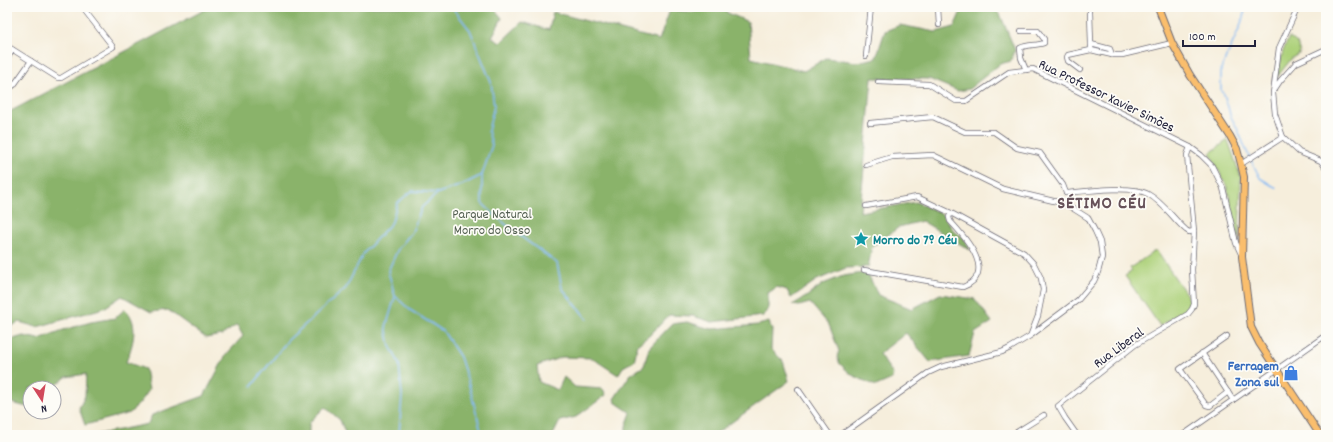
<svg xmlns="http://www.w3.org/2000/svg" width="1333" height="442" font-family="Dekko,sans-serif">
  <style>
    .green { fill: #add17a; stroke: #687a5a }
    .forest { fill: #8ab36a; stroke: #566a52 }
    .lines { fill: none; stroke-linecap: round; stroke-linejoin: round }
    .stream { stroke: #85baf3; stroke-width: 1.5 }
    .minor-casing { stroke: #6c6973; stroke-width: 6 }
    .major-casing { stroke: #6c6973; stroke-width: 8 }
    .minor { stroke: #fff; stroke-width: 4.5 }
    .major { stroke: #fabe6d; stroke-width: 6 }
    .labels { text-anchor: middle; stroke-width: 3.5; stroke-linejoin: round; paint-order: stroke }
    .street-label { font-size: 14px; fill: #22223b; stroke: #fdfcf7 }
    .park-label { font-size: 14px; fill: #535f51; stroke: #fdfcf7 }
    .culture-label { font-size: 14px; font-weight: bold; fill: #0d838f; stroke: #fdfcf7; text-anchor: start }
    .shop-label { font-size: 14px; font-weight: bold; fill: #366cbe; stroke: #fdfcf7; text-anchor: end }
    .district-label { font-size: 18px; font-weight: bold; letter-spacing: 1px; fill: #665159; stroke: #fdfcf7 }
  </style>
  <rect width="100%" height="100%" fill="#fdfcf7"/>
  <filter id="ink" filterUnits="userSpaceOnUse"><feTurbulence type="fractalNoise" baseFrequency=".025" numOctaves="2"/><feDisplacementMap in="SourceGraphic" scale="8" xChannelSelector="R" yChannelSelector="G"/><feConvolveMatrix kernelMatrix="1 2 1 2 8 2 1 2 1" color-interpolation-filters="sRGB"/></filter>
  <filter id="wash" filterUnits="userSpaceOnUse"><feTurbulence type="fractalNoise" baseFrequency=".012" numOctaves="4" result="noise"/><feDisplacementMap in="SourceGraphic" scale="16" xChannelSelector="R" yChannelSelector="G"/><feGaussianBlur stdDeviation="0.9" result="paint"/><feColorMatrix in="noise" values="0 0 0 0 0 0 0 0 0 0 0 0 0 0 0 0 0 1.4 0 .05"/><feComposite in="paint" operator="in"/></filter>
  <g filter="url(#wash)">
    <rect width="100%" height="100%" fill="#f6eedc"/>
    <!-- green -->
    <g class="green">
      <path d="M1289,37L1297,43L1300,53L1292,58L1277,77L1283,51Z"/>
      <path d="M1228,140L1241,178L1239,241L1227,187L1210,153Z"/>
      <path d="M1156,250L1193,304L1160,326L1125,276L1132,271L1130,268Z"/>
    </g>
    <!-- forest -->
    <g class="forest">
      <path d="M210,7H493L502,18L492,37L500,43L522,22L549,30L553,12L659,40L670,10L695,12L696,7H727L726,12L748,22L751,58L804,71L826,58L857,62L876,58L885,31L900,25L936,32L954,27L963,7H989L1000,14L1015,50L1011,61L1000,64L969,89L958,91L929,79L872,78L860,212L916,202L942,214L954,231L964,238L970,250L922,221L899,227L872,247L868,267L846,268L817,280L791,298L787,290L777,287L768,293V309L763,316L712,322L693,316L669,315L650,335L638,344L634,361L623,367L618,375L592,358L562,357L537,366L539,382L558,390L564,377L575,387L603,389L606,395L576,417L560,421L553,435H346L340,420L325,407L309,423V435H94L148,424L152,415L204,396L226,355L243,336L237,325L222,335L206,338L168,310L151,312L122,296L104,308L37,327L19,322L7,328V113Z"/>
      <path d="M863,273L869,276L878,295L912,309L940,294L975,299L992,322L975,333L969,356L930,362L906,333L879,354L893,374L892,379L876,386L852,375L840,364L837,357L839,351L829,325L810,303L799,306L792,305L806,297L823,284L843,276Z"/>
      <path d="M125,309C140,323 133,345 126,362L145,369L149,390L140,403L130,413L85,425L79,408L85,396L86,374L66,377L53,388H30V405L27,407L12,403L7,393V341L23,336L39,339L63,330L91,322L115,318Z"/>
      <path d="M687,322L711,329L758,325L769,322L772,330L771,349L783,361L789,381L714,435H626V426L631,413L615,402L614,399L630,375L644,366L649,348L672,324Z"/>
    </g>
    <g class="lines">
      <!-- stream -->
      <g class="stream">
        <path d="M452,7L470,30L491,82L494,106L488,131L492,145L482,175L462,185L438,193L422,207L412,232L398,249L388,271L395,296L410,310L443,331L460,357L469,385L482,435"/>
        <path d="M1246,7L1240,27L1221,69V91L1224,94L1231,117L1237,128L1247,152L1260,178L1276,188"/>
        <path d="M482,175V203C505,226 531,244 557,263L562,288L587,319"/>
        <path d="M395,297L386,327L390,346L399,363L402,395L399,435"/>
        <path d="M252,386L288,340L346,288L363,254L392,222L397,203L412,191L438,193"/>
      </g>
    </g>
  </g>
  <g filter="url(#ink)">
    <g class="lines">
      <!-- minor casing -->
      <g class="minor-casing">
        <g id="minor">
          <path d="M938,7L939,25"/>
          <path d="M1298,7L1279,48L1273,93L1275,114L1283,137L1299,152L1321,161L1326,168"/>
          <path d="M1090,12L1091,44"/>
          <path d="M1021,31H1038L1044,39V43C1036,46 1028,44 1020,48L1021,58L1026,70"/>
          <path d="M7,46L58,78H61L113,47L82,7"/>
          <path d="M1091,50V44L1110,49L1112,55"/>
          <path d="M866,56L871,7"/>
          <path d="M7,58L13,50"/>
          <path d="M1080,70L1068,61L1067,57L1068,55L1091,50L1112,55H1122L1172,43"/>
          <path d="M878,82L929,84L956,101H966L1009,72L1033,69L1190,147L1201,155L1212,166L1223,188L1236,243L1242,256"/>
          <path d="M7,90L14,85L31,61"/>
          <path d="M1274,90L1280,81L1296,63L1326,49"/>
          <path d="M870,123L933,117L965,132H994L1017,148L1040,153L1063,185L1066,193"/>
          <path d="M1241,164L1283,137"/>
          <path d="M1066,193C1086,191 1133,185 1148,194C1164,203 1173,219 1186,230L1189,232L1194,231"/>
          <path d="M866,206L917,197L951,213L1024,253L1034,264L1041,278L1043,290L1038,316L1031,334"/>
          <path d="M864,270L963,287C998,274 965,237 950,221L949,217L951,213"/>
          <path d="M1227,336L1180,369L1206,405L1210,406L1228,392"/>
          <path d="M1202,353L1233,400"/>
          <path d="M798,389L830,435"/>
          <path d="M841,435L928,373L941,367L1002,352L1010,348L1030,336L1078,300L1094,281L1098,272L1102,257L1100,242L1095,231L1088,218L1069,206L1062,203L1003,189L933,155L892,157L866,165"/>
          <path d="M1012,435L1044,415"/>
          <path d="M1077,435L1065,418L1058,406L1135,345L1188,314L1192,309L1194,304L1192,270L1194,231L1187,155L1190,147"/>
          <path d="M1183,435L1326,335"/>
        </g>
      </g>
      <!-- major casing -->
      <g class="major-casing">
        <path id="major" d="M1158,7L1172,43L1190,75L1230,136L1237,149L1241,164L1244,177L1242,257L1251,327L1259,343L1320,435"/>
      </g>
      <!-- minor -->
      <use href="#minor" class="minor"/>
      <!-- major -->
      <use href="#major" class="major"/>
    </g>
  </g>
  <!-- icons -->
  <defs>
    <g id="sight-bare" transform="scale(1.2)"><path d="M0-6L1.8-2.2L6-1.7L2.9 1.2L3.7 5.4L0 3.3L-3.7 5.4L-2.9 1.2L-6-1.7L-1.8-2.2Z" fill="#0f9aa8" stroke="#fdfcf7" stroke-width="2.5" paint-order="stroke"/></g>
    <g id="shop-bare" transform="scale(1.2)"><path d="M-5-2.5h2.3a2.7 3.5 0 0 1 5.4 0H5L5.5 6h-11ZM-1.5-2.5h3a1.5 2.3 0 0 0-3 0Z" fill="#3f7fe0" stroke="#fdfcf7" stroke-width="2.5" paint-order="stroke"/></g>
  </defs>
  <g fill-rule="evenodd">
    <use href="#sight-bare" x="861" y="239"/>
    <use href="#shop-bare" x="1291" y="373"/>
  </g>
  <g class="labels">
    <!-- street labels -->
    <g class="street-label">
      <text transform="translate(1107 95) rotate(26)" y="5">Rua Professor Xavier Simões</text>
      <text transform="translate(1118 347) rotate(-36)" y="5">Rua Liberal</text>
    </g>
    <!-- park labels -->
    <g class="park-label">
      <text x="492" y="218">Parque Natural<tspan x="492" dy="16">Morro do Osso</tspan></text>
    </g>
    <!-- culture labels -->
    <g class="culture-label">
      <text x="873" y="244">Morro do 7º Céu</text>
    </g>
    <!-- shop labels -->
    <g class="shop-label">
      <text x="1279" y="370">Ferragem<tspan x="1279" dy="16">Zona sul</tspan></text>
    </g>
    <!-- district labels -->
    <g class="district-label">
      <text x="1102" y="208">SÉTIMO CÉU</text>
    </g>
  </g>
  <!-- margin -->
  <rect width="1333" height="442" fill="none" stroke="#fdfcf7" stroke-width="24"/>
  <!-- north arrow -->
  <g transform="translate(42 400) rotate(168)"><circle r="19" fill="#fdfcf7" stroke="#a5a5ac"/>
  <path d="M0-3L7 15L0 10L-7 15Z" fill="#d1495b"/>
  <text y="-6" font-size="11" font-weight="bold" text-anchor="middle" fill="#22223b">N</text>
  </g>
  <!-- scale -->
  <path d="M1183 40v6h72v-6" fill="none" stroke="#22223b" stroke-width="2"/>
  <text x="1189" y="40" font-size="12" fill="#22223b" stroke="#fdfcf7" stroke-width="3" paint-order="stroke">100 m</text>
</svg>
